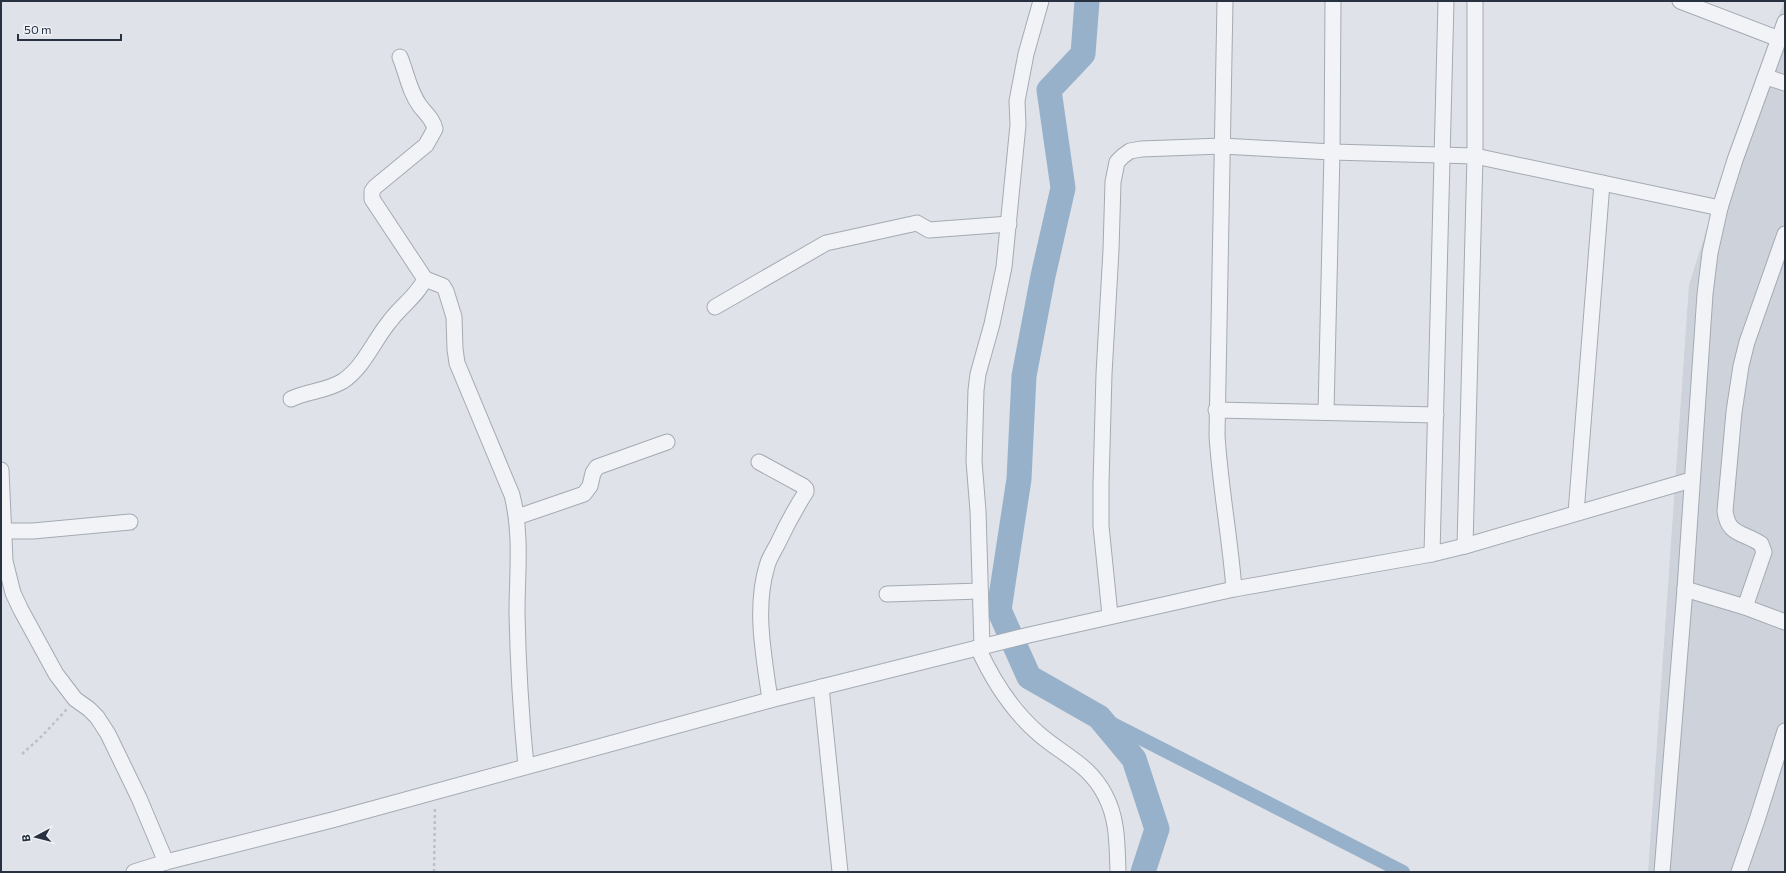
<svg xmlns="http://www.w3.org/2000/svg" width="1786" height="873" font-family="Commissioner,sans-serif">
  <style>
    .built { fill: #cdd2db }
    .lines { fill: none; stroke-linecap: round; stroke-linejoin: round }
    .canal { stroke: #98b1ca; stroke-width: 14 }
    .river { stroke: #98b1ca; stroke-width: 25 }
    .minor-casing { stroke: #a4aab3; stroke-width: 17 }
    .path { stroke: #bcc1c7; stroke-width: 2.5; stroke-dasharray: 3 3; stroke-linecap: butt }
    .minor { stroke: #f1f3f7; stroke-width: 15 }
  </style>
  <rect width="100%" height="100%" fill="#dfe3e9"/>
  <!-- built -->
  <path class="built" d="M1784,1L1785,872H1648L1689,285L1716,200Z"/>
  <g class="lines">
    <!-- canal -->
    <path class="canal" d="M1099,717L1403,872"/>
    <!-- river -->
    <path class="river" d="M1087,1L1083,54L1049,90L1063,188L1043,276L1024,376L1019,479L999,610L1029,677L1099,717L1134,759L1157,829L1143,872"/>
    <!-- minor casing -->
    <g class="minor-casing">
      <g id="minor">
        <path d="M1225,1L1217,435C1220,486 1230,537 1234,589"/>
        <path d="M1680,1L1779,39"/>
        <path d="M400,57C407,74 409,91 420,106C426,114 433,119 435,129L426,145L375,187L372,191V199L425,279L443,286L446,291L454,317L455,349L457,363L512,495C522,534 517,574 517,613C518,665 521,715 526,766"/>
        <path d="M1766,77L1785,83"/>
        <path d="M715,307L826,243L917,223L929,230L1009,224"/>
        <path d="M291,399C308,391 327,391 343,381C364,367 374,340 390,321C401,306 417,296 425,279"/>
        <path d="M1216,410L1436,415"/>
        <path d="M1326,412L1332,152L1333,1"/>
        <path d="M759,462L803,486L806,489V492C795,509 786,526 778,543C774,551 769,558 767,566C754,609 764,656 770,700"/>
        <path d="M1,470L5,561L13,593L21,610L56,674L75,699L89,709L97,717L108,734L139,798L166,862"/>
        <path d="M1576,513L1602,183"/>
        <path d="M517,517L584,494L590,486L593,473L597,467L667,442"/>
        <path d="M3,531H33L130,522"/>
        <path d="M1465,546L1475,156V1"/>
        <path d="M1432,554L1446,1"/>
        <path d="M1685,589L1745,607L1785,622"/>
        <path d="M887,594L980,591"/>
        <path d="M1745,607L1764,552L1761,544C1744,532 1728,536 1725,511L1734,412L1741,366L1747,342L1785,234"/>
        <path d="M1110,615L1101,526V484L1104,374L1111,250L1113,182L1117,162L1123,156L1130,151L1141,149L1222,146L1332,152L1475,156L1720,208"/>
        <path d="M982,647L978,511L974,461L976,390L978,374L992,324L1004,267L1018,125L1017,101L1026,54L1041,1"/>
        <path d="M978,648C993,681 1011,710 1039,734C1063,755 1089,764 1105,795C1118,819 1117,846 1118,872"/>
        <path d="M821,687L840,872"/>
        <path d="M134,872L166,862L332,820L770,700L1029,635L1234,589L1432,554L1465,546L1691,480"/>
        <path d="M1662,872L1685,589L1705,294L1710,253L1720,208L1735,160L1785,22"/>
        <path d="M1739,872L1757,820L1785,731"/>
      </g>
    </g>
    <!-- path -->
    <g class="path">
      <path d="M22,754L42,736L67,709"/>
      <path d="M434,872L435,807"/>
    </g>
    <!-- minor -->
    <use href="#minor" class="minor"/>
  </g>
  <!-- border -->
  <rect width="1786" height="873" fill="none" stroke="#273140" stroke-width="4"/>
  <!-- north arrow -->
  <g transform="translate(36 837) rotate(263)" stroke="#eef2f6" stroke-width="3" paint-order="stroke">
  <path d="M0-3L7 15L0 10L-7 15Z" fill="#273140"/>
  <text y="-6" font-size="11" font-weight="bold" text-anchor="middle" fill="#273140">B</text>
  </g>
  <!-- scale -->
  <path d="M18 34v6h103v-6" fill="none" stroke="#273140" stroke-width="2"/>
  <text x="24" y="34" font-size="12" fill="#273140" stroke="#eef2f6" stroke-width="3" paint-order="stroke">50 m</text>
</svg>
